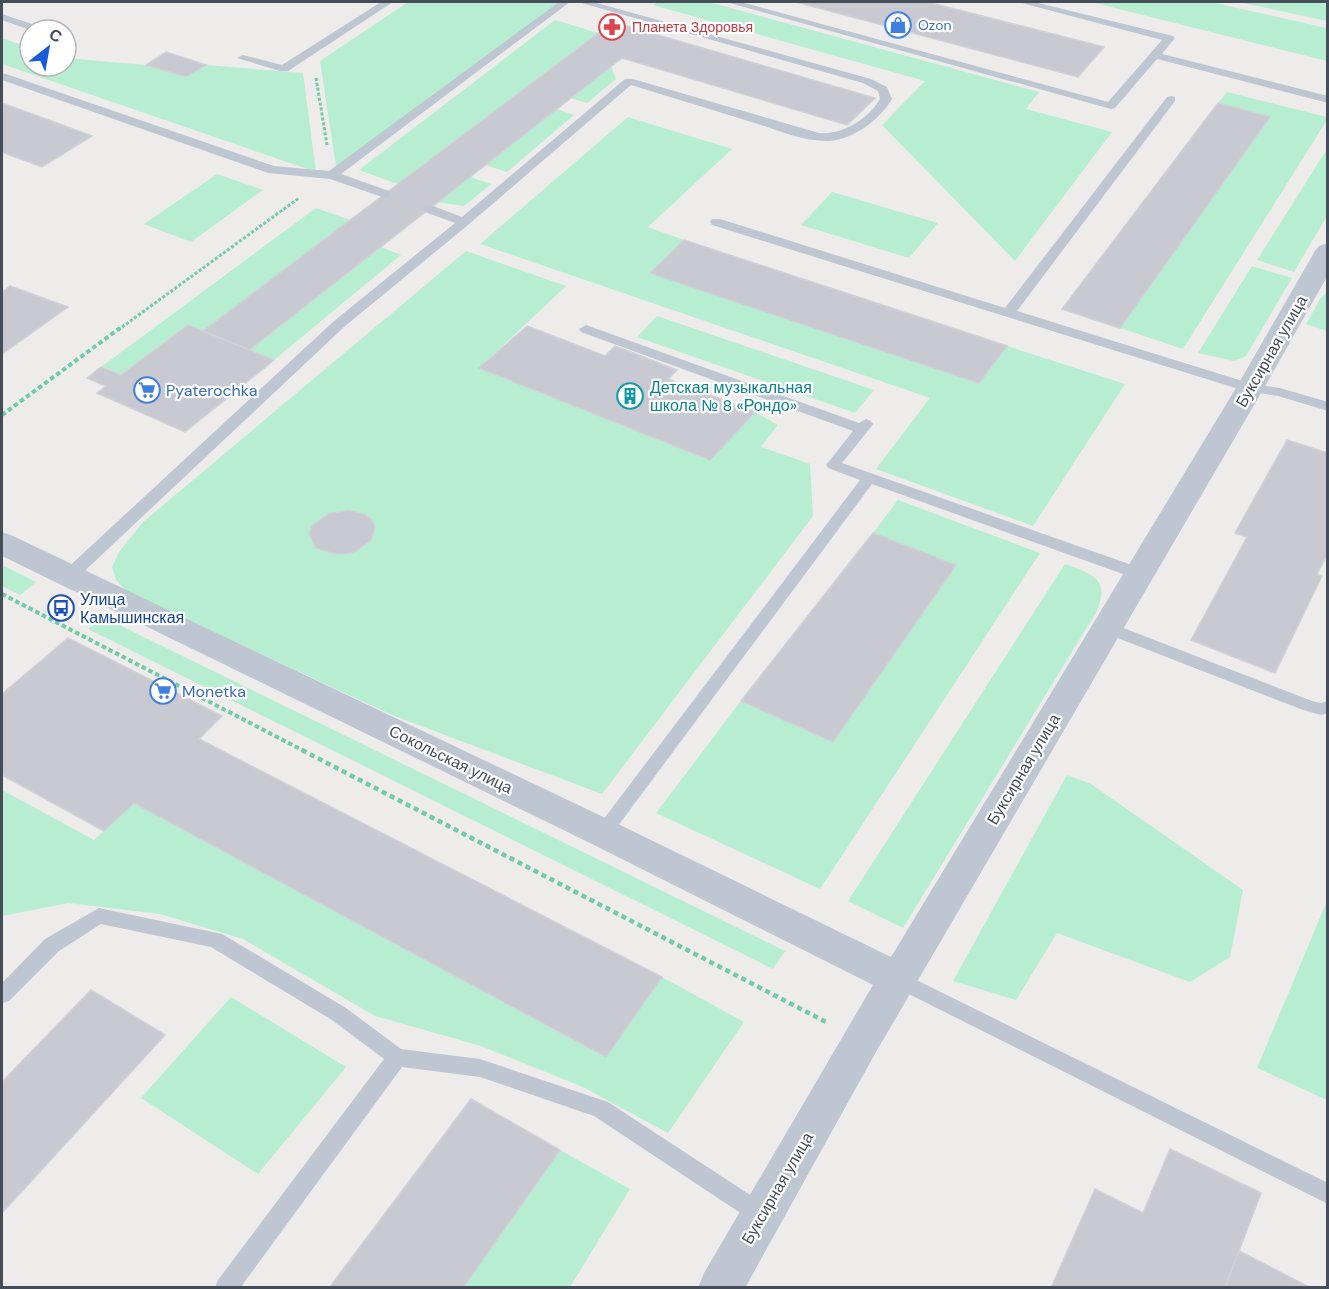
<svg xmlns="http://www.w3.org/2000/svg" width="1329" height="1289" font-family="'DM Sans',sans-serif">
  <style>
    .green { fill: #b7eed1 }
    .building { fill: #c8c9d1; stroke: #cfd1d7; stroke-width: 1.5 }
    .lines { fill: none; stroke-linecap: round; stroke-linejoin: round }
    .path-far2 { stroke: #6fcca7; stroke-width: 3; stroke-dasharray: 3 2; stroke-linecap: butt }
    .path-far1 { stroke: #6fcca7; stroke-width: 4; stroke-dasharray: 4.5 3; stroke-linecap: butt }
    .path { stroke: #6fcca7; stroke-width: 4.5; stroke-dasharray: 5 4; stroke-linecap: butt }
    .lane { fill: #bec6d1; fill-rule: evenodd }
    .street { fill: #bec6d1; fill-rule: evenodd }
    .labels { text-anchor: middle; stroke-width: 4.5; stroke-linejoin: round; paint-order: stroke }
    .far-shop-label { font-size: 14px; fill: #366cbe; stroke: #fff; text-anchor: start }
    .far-health-label { font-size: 14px; fill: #be3a42; stroke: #fff; text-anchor: start }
    .street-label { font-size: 16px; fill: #444d58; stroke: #fff }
    .culture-label { font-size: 16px; fill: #0d838f; stroke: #fff; text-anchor: start }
    .shop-label { font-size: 16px; fill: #366cbe; stroke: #fff; text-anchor: start }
    .transit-label { font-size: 16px; fill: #164399; stroke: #fff; text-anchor: start }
  </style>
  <rect width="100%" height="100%" fill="#eeebeb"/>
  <!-- green -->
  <g class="green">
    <path d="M408,2H561L336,166L320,61Z"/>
    <path d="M657,2H709L1039,92L1026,109L1112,132L1015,261L882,125L925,81L653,5Z"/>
    <path d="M1091,2H1211L1327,28V61Z"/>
    <path d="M1238,2H1318L1327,4V21Z"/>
    <path d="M555,20L598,33L398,184L359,170Z"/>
    <path d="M2,38L30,48V66H66V58L146,65L186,77L206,65L303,73L316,172L2,64Z"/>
    <path d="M611,66L616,79L587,103L570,98Z"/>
    <path d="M1227,92L1327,117V120L1183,349L1120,328L1270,117L1218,103Z"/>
    <path d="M557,109L574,115L507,172L485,165Z"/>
    <path d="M628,117L732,149L648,227L684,240L650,273L979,383L1007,346L1125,384L1033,526L876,469L930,398L480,244Z"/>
    <path d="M1327,149V216L1294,272L1257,260Z"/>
    <path d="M217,174L263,190L191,242L144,224Z"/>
    <path d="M470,177L491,184L464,206L437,202Z"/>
    <path d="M832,192L938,223L909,258L801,225Z"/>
    <path d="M316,208L350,220L203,331L187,325L121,375L101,367Z"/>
    <path d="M381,247L401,255L274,360L249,350Z"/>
    <path d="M466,251L566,286L479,368L710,460L755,412L778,425L761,447L810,464L813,516L602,794L392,715L126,591L116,580L112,567L119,552L143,522Z"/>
    <path d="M1252,266L1292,278L1246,356L1234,361L1198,353Z"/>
    <path d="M1327,292V331L1306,324L1320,299Z"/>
    <path d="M657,316L874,390L855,413L637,337Z"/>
    <path d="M898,500L1040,553L820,889L656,813L741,701L833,741L956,565L873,533Z"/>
    <path d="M1065,564C1093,574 1110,579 1097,611L903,928L848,901Z"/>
    <path d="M2,565L36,582L20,595L2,586Z"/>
    <path d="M103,617L785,951L773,969L88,629Z"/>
    <path d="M1067,775L1091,784L1243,890L1230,957L1190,982L1057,933L1016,1000L953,981Z"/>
    <path d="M2,790L94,840L134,803L605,1057L662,977L744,1022L668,1133L583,1087L481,1046L375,1016L243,939L160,914L68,903L2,916Z"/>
    <path d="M1327,901V1100L1257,1068Z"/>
    <path d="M231,997L346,1067L258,1174L141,1098Z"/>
    <path d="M560,1150L630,1189L570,1287H463Z"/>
  </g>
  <!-- building -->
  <g class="building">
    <path d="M796,2H927L1104,47L1078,77Z"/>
    <path d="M613,22L875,98L847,125L622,58L249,350L203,331Z"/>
    <path d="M166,52L206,65L186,77L146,65Z"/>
    <path d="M2,103L92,136L42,167L2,152Z"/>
    <path d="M1218,103L1270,117L1120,328L1062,309Z"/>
    <path d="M684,240L1007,346L979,383L650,273Z"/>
    <path d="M10,286L68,307L2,354V292Z"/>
    <path d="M188,325L274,360L185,432L97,393L106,386L87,378L101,367L121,375Z"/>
    <path d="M527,326L605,356L615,346L677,370L668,379L755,412L710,460L479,368Z"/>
    <path d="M1287,440L1328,453V553L1317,574L1322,576L1275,673L1191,640L1247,537L1235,533Z"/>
    <path d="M349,510L366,515L372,520L375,527L371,540L356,551L346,554H335L316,548L309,534L312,526L328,514Z"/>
    <path d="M873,533L956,565L833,742L741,701Z"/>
    <path d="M68,638L222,716L199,739L662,977L606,1057L134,803L104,831L2,775V694Z"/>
    <path d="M91,990L165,1035L2,1213V1082Z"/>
    <path d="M471,1099L560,1150L463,1288H329Z"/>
    <path d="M1170,1149L1261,1193L1225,1288H1051L1095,1189L1143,1213Z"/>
    <path d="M1239,1251L1311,1288H1225Z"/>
  </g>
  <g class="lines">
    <!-- path-far2 -->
    <g class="path-far2">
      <path d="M316,78L327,145"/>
      <path d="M118,330L299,198"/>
    </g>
    <!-- path-far1 -->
    <g class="path-far1">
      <path d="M2,415L120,328"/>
      <path d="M2,594L304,751"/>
    </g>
    <!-- path -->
    <path class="path" d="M302,750L826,1022"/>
    <!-- lane -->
    <g class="lane">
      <path d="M381,2H393L288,71H280L237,58L243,55L282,65Z"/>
      <path d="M559,2H570L341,174L389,191L391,194L385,198L330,179L268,173L2,80V73L6,74L274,166L329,171Z"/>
      <path d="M578,2H593L871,79L887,87L892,99C879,120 855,139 829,141C805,142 780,131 758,124C716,111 673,98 631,85L468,225L344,327L75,580H63L61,576L63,572L334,321L455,223L425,212L423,209L425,206H433L462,217L625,79H633L819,133C843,135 868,119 880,99L878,91L863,83Z"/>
      <path d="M726,2H741L1108,102L1162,40L1018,2H1034L1173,36L1175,38L1162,54L1328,96V103L1157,59L1115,108L1111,109Z"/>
      <path d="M2,14L44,28L45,30H30L2,20Z"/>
      <path d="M1171,96L1175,97V101L1017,311L1252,384L1280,388L1328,402V411L1278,396L1245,391L712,225L710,222L712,219H720L1005,308L1167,97Z"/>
      <path d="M586,325L859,423L866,419L871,421L873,424L871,427L842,463L1146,570L1148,574L1146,578H1134L872,484L609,838L603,840L597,838L594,833L597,828L860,480L828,468L826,465L853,431L581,332L579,329Z"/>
      <path d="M1108,622L1312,701L1321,703L1328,701V713L1321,715L1303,710L1102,632L1100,628L1102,624Z"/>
      <path d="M99,908L222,934L346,1008L401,1049L480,1059L608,1102L770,1208L773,1215L770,1222L762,1225L754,1222L594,1116L480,1077L402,1067L240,1288H215L218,1280L384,1059L332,1020L211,947L101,924L59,951L9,1001L2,1003V983L45,939Z"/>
      <path d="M898,971L1328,1183V1204L891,985L888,979L891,973Z"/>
    </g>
    <!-- street -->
    <path class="street" d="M1328,243V275L1264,388L876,1052L745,1288H698L704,1273L873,985L590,843L2,556V532L13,536L616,823L891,957L1236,388L1315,251L1319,246Z"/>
  </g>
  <!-- icons -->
  <defs>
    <g id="shop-ring" transform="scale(1.35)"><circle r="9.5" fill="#fff" stroke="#3f7fe0" stroke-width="1.5"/><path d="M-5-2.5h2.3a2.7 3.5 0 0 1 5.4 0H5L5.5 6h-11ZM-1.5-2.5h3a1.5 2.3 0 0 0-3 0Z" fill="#3f7fe0"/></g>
    <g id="pharmacy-ring" transform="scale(1.35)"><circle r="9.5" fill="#fff" stroke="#e0444e" stroke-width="1.5"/><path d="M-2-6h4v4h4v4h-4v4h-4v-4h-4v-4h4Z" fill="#e0444e"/></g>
    <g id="supermarket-ring" transform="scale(1.35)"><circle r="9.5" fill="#fff" stroke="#3f7fe0" stroke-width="1.5"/><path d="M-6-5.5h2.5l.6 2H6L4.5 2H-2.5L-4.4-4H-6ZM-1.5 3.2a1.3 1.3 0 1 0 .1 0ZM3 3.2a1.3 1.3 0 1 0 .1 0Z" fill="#3f7fe0"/></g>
    <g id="building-ring" transform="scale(1.35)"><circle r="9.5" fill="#fff" stroke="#0f9aa8" stroke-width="1.5"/><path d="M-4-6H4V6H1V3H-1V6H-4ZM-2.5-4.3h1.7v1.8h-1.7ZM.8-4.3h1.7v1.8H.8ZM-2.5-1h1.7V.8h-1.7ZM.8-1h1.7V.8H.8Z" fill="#0f9aa8"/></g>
    <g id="bus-ring" transform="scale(1.35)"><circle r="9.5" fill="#fff" stroke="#1a4fb4" stroke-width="1.5"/><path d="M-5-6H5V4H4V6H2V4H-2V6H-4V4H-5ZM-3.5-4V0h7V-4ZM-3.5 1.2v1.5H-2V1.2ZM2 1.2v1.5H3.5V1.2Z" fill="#1a4fb4"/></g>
  </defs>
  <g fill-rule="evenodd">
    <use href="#shop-ring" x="898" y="25"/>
    <use href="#pharmacy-ring" x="612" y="27"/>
    <use href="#supermarket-ring" x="147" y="390"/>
    <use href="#building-ring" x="630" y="396"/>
    <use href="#bus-ring" x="61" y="608"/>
    <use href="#supermarket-ring" x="163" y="691"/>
  </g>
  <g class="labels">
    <!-- far-shop labels -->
    <g class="far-shop-label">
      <text x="918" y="30">Ozon</text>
    </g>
    <!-- far-health labels -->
    <g class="far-health-label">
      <text x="632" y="32">Планета Здоровья</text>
    </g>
    <!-- street labels -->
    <g class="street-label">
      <text transform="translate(1271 351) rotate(-60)" y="6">Буксирная улица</text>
      <text transform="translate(451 759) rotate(26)" y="6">Сокольская улица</text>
      <text transform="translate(1023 769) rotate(-59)" y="6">Буксирная улица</text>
      <text transform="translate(777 1188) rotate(-60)" y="6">Буксирная улица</text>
    </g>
    <!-- culture labels -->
    <g class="culture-label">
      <text x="650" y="393">Детская музыкальная<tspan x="650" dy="18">школа № 8 «Рондо»</tspan></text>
    </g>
    <!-- shop labels -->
    <g class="shop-label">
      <text x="166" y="396">Pyaterochka</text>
      <text x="182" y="697">Monetka</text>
    </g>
    <!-- transit labels -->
    <g class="transit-label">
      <text x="80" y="605">Улица<tspan x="80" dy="18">Камышинская</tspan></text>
    </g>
  </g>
  <!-- border -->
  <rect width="1329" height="1289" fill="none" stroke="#444d58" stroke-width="6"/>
  <!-- north arrow -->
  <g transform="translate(48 48) rotate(31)"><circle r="28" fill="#ffffff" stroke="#b4b8bc" stroke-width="1.5"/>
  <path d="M0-4.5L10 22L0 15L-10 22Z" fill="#175bdc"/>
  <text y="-9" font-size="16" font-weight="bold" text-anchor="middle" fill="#444d58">С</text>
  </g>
</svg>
